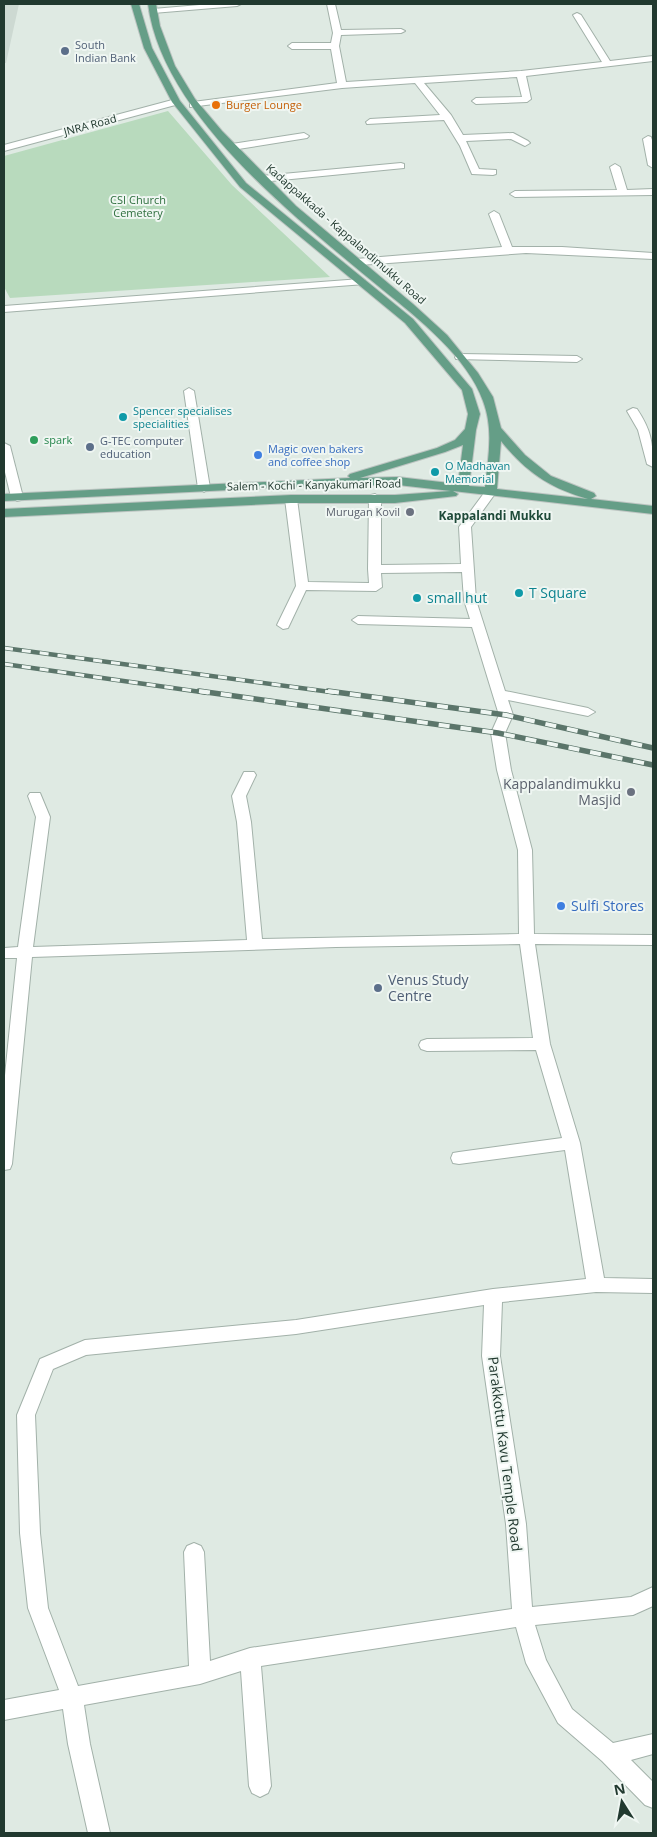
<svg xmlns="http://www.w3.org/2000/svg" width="657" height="1837" font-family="'Open Sans',sans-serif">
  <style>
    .built { fill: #cdd9d2 }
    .green { fill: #b8dabd }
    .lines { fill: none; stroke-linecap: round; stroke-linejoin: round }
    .minor-casing { stroke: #a2b1a9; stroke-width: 2 }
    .major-casing { stroke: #bcc4c1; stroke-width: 2 }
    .minor { fill: #fff; fill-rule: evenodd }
    .major { fill: #659e87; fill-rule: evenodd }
    .rail-far1-casing { stroke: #5b756a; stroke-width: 4.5 }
    .rail-casing { stroke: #5b756a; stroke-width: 5.5 }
    .rail-far1 { stroke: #eff6f2; stroke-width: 3; stroke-dasharray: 9; stroke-linecap: butt }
    .rail { stroke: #eff6f2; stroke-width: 4; stroke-dasharray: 11; stroke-linecap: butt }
    .service-dot { fill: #5c6f8a; stroke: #eff6f2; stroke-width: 2 }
    .food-dot { fill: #e8710a; stroke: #eff6f2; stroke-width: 2 }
    .culture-dot { fill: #0f9aa8; stroke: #eff6f2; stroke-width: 2 }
    .leisure-dot { fill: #2e9e5b; stroke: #eff6f2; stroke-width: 2 }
    .shop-dot { fill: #3f7fe0; stroke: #eff6f2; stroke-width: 2 }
    .worship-dot { fill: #6b7280; stroke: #eff6f2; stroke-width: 2 }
    .labels { text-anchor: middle; stroke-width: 4; stroke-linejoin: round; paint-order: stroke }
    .far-service-label { font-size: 11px; fill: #4e5e75; stroke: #eff6f2; text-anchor: start }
    .far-food-label { font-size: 11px; fill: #c56008; stroke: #eff6f2; text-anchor: start }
    .far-street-label { font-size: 11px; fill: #21392f; stroke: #eff6f2 }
    .far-park-label { font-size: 11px; fill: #2d6e3d; stroke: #eff6f2 }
    .far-culture-label { font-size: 11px; fill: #0d838f; stroke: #eff6f2; text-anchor: start }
    .far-leisure-label { font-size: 11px; fill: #27864d; stroke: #eff6f2; text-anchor: start }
    .far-shop-label { font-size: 11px; fill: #366cbe; stroke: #eff6f2; text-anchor: start }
    .far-worship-label { font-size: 11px; fill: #5b616d; stroke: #eff6f2; text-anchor: end }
    .far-neighbourhood-label { font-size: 12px; font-weight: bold; fill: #1e4a39; stroke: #eff6f2 }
    .culture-label { font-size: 14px; fill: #0d838f; stroke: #eff6f2; text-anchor: start }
    .worship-label { font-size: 14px; fill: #5b616d; stroke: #eff6f2; text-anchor: end }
    .shop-label { font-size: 14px; fill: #366cbe; stroke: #eff6f2; text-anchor: start }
    .service-label { font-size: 14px; fill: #4e5e75; stroke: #eff6f2; text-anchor: start }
    .street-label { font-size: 14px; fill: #21392f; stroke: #eff6f2 }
  </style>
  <rect width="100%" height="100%" fill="#dfeae3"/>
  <!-- built -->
  <path class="built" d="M4,4H19L6,63H4Z"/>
  <!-- green -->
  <path class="green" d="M168,111L232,185L330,277L10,298L4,287V156Z"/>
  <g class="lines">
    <!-- minor casing -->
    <g class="minor-casing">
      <g id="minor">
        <path d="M211,4H241L237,6L153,13L149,11L153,9Z"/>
        <path d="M327,4H335L341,30L401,29L405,31L401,33L341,35L339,46L346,82L521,71L602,62L573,15L577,13L581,15L610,61L653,56V61L526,76L531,99L527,102L476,104L472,101L476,98L522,97L517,77L424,83L451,115L463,135L513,133L528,141L530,143L525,146L511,139L466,141L479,169L496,170V174L493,175L472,174L460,146L444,120L367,124L366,122L370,119L440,115L415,83L342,88L190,107V103L193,102L337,83L331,49H292L288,46L292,43H331L333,33Z"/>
        <path d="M176,99L179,100V104L4,151V145Z"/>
        <path d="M304,133L309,136L307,138L232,150L227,147L232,144Z"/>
        <path d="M648,136L651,137L653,143V168L648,165L643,139Z"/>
        <path d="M401,163L404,164V168L261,182L256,179L261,176Z"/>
        <path d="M615,164L620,167L627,190L653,189V195L515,197L510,194L515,191L617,190L610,167Z"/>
        <path d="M494,211L499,214L512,247H562L653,253V259L526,253L375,264L356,265L351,262L356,259L502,247L489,214Z"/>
        <path d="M361,279L365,280V284L4,312V306Z"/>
        <path d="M460,354L577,356L582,359L577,362L456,359L455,357Z"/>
        <path d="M189,388L194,391L210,488L204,492L198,488L184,391Z"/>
        <path d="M633,408L637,409C651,430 653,442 653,467L647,464L638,430L627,411Z"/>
        <path d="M4,443L10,446L23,497L21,500L17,501L11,497L4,468Z"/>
        <path d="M491,487L497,491L471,527L476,600L505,691L588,708L595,712L588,716L508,700L513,715L505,733L511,770L532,850L534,934L653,935V945L535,944L550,1044L580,1143L604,1278L653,1279V1293L596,1292L502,1302L500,1356L526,1524L532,1607L631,1597L653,1587V1606L633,1615L535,1625L546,1660L572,1709L613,1743L653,1734V1754L631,1760L653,1782V1808L645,1805L602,1761L558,1723L526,1663L516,1627L261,1666L271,1786L268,1793L260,1797L252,1793L249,1786L241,1671L200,1684L84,1705L90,1744L110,1833H88L68,1744L63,1709L4,1720V1700L59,1690L28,1608L20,1533L17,1415L40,1359L85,1340L296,1320L493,1289L586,1279L565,1150L459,1164L453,1163L451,1158L453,1153L459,1152L562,1138L536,1050L427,1051L421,1049L419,1045L421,1041L427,1039L533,1038L520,944L336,947L32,957L12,1164L10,1169L4,1170V1085L17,958H4V948L18,947L36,817L28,796L30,793H40L50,817L33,947L247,940L237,822L232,796L244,772H254L256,775L246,796L251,822L262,939L519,934L518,850L497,770L491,733L499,715L472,627L358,624L352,620L358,616L470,619L464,600L462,572L381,573L382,587L376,591L306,590L288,628L283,629L277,625L296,586L285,499L287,496H295L297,499L308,582L369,583L368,569L369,498L371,495L375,494L381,498V565L461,564L459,527L487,489ZM484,1305L482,1356L506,1524L512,1609L250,1648L210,1661L204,1552L201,1546L194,1543L187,1546L184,1552L189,1666L78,1686L48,1608L40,1533L35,1415L53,1369L86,1355L296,1334Z"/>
      </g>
    </g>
    <!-- major casing -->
    <g class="major-casing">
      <path id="major" d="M131,4H139L152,48L180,101L246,183L413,319L472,389L480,414L476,430L469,486L485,487C488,458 494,430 483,401C468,358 418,318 383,290C300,221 162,116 148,4H156L160,26L175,66L195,99L222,131L296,206L413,304L447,335L478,373L493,397L501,428L525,455L551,476L594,493L596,496L591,499L653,506V514L453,491L458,494L456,496L395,503H291L4,517V509L291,495H395L451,491L398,485L313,486L4,501V494L350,478L348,476L350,474L437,448L455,440L465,429L468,414L462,390L405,323L240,187L172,102L144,48ZM501,441C526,472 549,488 588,499L497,489ZM463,445L458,484L398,477L360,478L445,452Z"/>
    </g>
    <!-- minor -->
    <use href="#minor" class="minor"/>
    <!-- major -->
    <use href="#major" class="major"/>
    <!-- rail-far1 casing -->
    <g class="rail-far1-casing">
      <g id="rail-far1">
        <path d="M4,648L338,693"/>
        <path d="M4,664L208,693"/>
      </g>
    </g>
    <!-- rail casing -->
    <g class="rail-casing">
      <g id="rail">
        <path d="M199,691L498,733L653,765"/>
        <path d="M328,691L506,715L653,748"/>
      </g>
    </g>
    <!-- rail-far1 -->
    <use href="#rail-far1" class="rail-far1"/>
    <!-- rail -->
    <use href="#rail" class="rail"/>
  </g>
  <!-- markers -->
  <g class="service-dot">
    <circle cx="65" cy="51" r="5"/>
    <circle cx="90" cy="447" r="5"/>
    <circle cx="378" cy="988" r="5"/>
  </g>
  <circle class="food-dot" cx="216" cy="105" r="5"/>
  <g class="culture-dot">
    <circle cx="123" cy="417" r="5"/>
    <circle cx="435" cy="472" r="5"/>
    <circle cx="519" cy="593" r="5"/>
    <circle cx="417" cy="598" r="5"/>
  </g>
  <circle class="leisure-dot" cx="34" cy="440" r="5"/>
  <g class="shop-dot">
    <circle cx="258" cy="455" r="5"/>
    <circle cx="561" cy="906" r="5"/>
  </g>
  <g class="worship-dot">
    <circle cx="410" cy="512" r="5"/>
    <circle cx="631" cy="792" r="5"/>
  </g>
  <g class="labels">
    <!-- far-service labels -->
    <g class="far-service-label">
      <text x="75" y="49">South<tspan x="75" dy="13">Indian Bank</tspan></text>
      <text x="100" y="445">G-TEC computer<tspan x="100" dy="13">education</tspan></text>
    </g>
    <!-- far-food labels -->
    <g class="far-food-label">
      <text x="226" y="109">Burger Lounge</text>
    </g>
    <!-- far-street labels -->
    <g class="far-street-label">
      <text transform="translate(90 125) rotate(-15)" y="4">JNRA Road</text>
      <text transform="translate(346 234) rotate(41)" y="4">Kadappakkada - Kappalandimukku Road</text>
      <text transform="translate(314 485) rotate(-1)" y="4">Salem - Kochi - Kanyakumari Road</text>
    </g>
    <!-- far-park labels -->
    <g class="far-park-label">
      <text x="138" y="204">CSI Church<tspan x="138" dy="13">Cemetery</tspan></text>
    </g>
    <!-- far-culture labels -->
    <g class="far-culture-label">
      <text x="133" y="415">Spencer specialises<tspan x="133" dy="13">specialities</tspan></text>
      <text x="445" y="470">O Madhavan<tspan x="445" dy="13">Memorial</tspan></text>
    </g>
    <!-- far-leisure labels -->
    <g class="far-leisure-label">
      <text x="44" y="444">spark</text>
    </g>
    <!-- far-shop labels -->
    <g class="far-shop-label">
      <text x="268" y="453">Magic oven bakers<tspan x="268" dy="13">and coffee shop</tspan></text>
    </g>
    <!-- far-worship labels -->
    <g class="far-worship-label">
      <text x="400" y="516">Murugan Kovil</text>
    </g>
    <!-- far-neighbourhood labels -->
    <g class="far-neighbourhood-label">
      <text x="495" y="520">Kappalandi Mukku</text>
    </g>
    <!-- culture labels -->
    <g class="culture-label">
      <text x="529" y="598">T Square</text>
      <text x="427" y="603">small hut</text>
    </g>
    <!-- worship labels -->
    <g class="worship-label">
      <text x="621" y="789">Kappalandimukku<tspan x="621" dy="16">Masjid</tspan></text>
    </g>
    <!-- shop labels -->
    <g class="shop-label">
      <text x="571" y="911">Sulfi Stores</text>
    </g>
    <!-- service labels -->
    <g class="service-label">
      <text x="388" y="985">Venus Study<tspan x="388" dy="16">Centre</tspan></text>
    </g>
    <!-- street labels -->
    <g class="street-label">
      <text transform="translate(505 1454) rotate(83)" y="5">Parakkottu Kavu Temple Road</text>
    </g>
  </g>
  <!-- border -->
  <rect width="657" height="1837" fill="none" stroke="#21392f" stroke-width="10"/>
  <!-- north arrow -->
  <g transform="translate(622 1802) rotate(349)" stroke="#eff6f2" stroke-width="4" paint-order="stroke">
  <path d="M0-4L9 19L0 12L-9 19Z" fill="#21392f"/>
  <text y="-8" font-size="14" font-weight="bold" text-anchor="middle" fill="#21392f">N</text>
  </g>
</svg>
